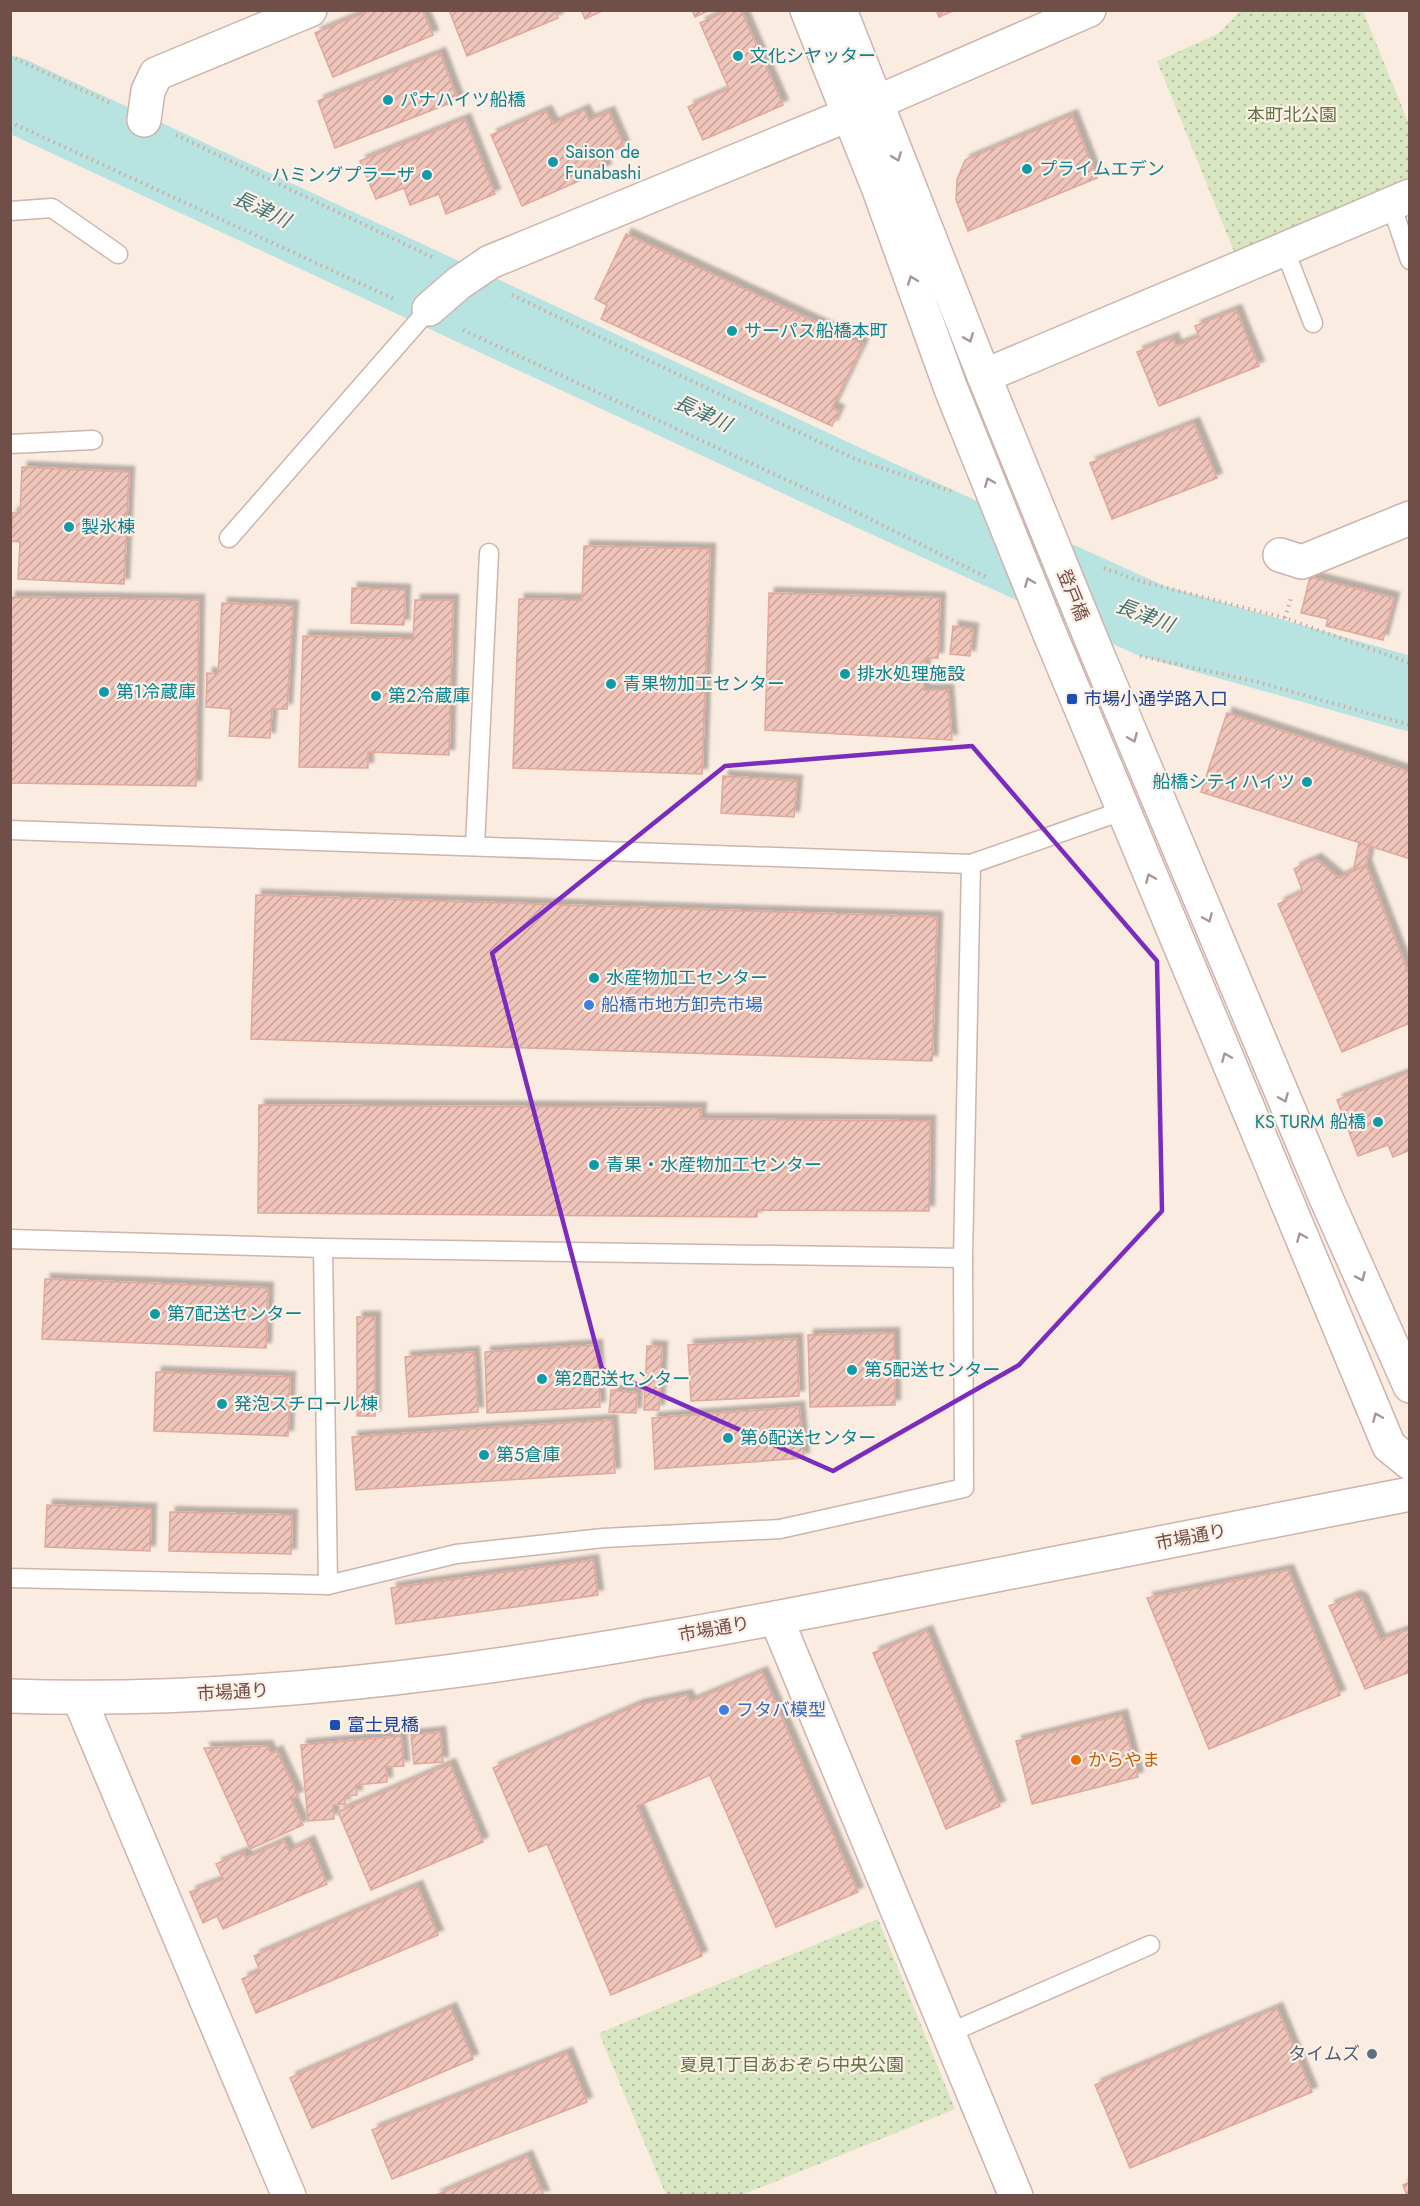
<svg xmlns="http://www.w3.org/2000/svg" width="1420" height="2206" font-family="Jost,'Noto Sans JP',sans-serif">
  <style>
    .park { fill: url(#park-dots) }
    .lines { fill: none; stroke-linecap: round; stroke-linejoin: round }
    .river { stroke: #b7e3e0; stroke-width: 74 }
    .building { fill: url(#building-hatch); stroke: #e1a89b; stroke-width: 1.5; filter: url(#shadow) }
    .lane-casing { stroke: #cdb4ac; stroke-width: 21 }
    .street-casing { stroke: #cdb4ac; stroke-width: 36 }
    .secondary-casing { stroke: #d0b2a9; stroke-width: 36 }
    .path { stroke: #d3a89e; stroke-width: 4; stroke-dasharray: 1.5 4.5; stroke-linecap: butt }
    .lane { stroke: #fff; stroke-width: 18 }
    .street { stroke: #fff; stroke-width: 33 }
    .secondary { stroke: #fff; stroke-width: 33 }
    .oneway { stroke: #aa9592 }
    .marked { fill: none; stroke: #7b2cbf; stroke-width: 4.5; stroke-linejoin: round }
    .culture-dot { fill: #0f9aa8; stroke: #fef0e7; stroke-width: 2 }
    .transit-dot { fill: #1a4fb4; stroke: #fef0e7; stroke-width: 2 }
    .shop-dot { fill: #3f7fe0; stroke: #fef0e7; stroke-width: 2 }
    .food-dot { fill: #e8710a; stroke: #fef0e7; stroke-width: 2 }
    .service-dot { fill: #5c6f8a; stroke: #fef0e7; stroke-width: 2 }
    .labels { text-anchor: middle; stroke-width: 4.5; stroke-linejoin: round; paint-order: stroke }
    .culture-label { font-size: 18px; fill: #0d838f; stroke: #fef0e7; text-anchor: start }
    .park-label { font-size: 18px; fill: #5c7642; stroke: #fef0e7 }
    .street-label { font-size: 18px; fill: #714f49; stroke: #fef0e7 }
    .transit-label { font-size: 18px; fill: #164399; stroke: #fef0e7; text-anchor: start }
    .shop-label { font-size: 18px; fill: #366cbe; stroke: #fef0e7; text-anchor: start }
    .food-label { font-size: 18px; fill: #c56008; stroke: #fef0e7; text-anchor: start }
    .service-label { font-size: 18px; fill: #4e5e75; stroke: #fef0e7; text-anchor: end }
    .water-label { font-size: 20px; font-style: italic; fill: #3e7674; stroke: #fef0e7 }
  </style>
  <defs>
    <pattern id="park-dots" width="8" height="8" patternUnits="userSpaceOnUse" patternTransform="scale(1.5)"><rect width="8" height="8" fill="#d8e7c1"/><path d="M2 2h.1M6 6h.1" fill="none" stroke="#b4be9f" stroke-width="1.8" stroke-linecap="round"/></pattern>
    <pattern id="building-hatch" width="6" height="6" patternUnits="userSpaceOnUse" patternTransform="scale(1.5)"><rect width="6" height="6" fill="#efc4ba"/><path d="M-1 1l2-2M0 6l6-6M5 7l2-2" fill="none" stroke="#c6a299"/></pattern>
    <filter id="shadow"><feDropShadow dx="5.5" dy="-5.5" stdDeviation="1.5" flood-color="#0004"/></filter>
  </defs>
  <rect width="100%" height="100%" fill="#fbece1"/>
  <!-- park -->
  <g class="park">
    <path d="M1240,11H1363L1409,124V183L1235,254L1157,61L1218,34Z"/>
    <path d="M878,1919L955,2109L742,2195H666L599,2033Z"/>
  </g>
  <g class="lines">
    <!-- river -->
    <path class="river" d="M10,93L859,488L1152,621L1410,694"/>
  </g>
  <!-- building -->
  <g class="building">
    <path d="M371,10H422L433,35L333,77L315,33Z"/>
    <path d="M449,10H555L558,18L467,56Z"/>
    <path d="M581,10H604L585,19Z"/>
    <path d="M692,10H710L695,17Z"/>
    <path d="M729,10H741L783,105L703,140L688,107L729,89L700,23Z"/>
    <path d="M936,10H955L939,17Z"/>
    <path d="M440,53L458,100L335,148L318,101Z"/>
    <path d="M584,110L589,120L609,112L624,146L601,156L606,169L522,206L491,135L546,111L553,124Z"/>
    <path d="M1072,115L1097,178L968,231L956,200L957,180L965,160Z"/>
    <path d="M465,119L495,194L446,214L439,194L410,205L404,188L376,199L360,161Z"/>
    <path d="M626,234L863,344L832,408L839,411L832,426L601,319L607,305L595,299Z"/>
    <path d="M1236,310L1259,366L1159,406L1137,352L1173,338L1176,346L1199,337L1195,326Z"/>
    <path d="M1194,423L1217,478L1112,519L1090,463Z"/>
    <path d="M22,467L129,472L124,584L18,579L20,542L11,541L12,513H20Z"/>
    <path d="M584,546L710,549L702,774L513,768L519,599L582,600Z"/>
    <path d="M1310,577L1394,598L1383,640L1326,626L1328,619L1301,613Z"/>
    <path d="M352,588L405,590L404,625L351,623Z"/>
    <path d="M769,593L940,598L938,658H925L924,690H948L952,740L765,730Z"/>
    <path d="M10,597L199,600L196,786L10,783Z"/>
    <path d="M415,600H453L449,755L368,752V768L299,767L303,636L413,639Z"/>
    <path d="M222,603L293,606L287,709H272L270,738L229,736L231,709L206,707L207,673L218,674Z"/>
    <path d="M953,626L973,629L970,656L950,654Z"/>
    <path d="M1227,713L1410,772V859L1201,792Z"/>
    <path d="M723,776L797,781L794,817L721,813Z"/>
    <path d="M1359,842L1370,846L1366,865L1353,872Z"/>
    <path d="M1316,859L1339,878L1366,865L1410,977V1023L1342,1052L1278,904L1303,892L1294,869Z"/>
    <path d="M256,895L937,917L932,1061L251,1039Z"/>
    <path d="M1410,1072V1150L1393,1157L1388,1145L1358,1156L1337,1100Z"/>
    <path d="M259,1105L701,1108L700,1119L930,1121L929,1211L757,1210V1217L258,1213Z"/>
    <path d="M45,1279L268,1288L266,1348L42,1339Z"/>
    <rect x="357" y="1317" width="18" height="99"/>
    <path d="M894,1333L895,1405L810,1407L808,1335Z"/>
    <path d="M797,1339L799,1396L691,1401L688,1345Z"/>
    <path d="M597,1345L600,1407L487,1413L485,1352Z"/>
    <path d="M647,1346L662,1347L659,1410H644Z"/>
    <path d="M474,1352L478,1412L409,1417L405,1357Z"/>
    <path d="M156,1372L290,1377L288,1436L154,1431Z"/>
    <path d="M611,1390L637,1393L636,1413L609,1412Z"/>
    <path d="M799,1407L804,1458L655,1469L652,1418Z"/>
    <path d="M612,1420L615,1473L356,1490L352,1437Z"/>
    <path d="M47,1505L151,1509L150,1551L45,1547Z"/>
    <path d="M170,1512L292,1515L291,1554L169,1551Z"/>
    <path d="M593,1560L598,1595L396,1624L391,1588Z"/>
    <path d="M1288,1570L1340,1695L1209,1749L1147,1598Z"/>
    <path d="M1355,1596L1362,1599L1380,1640L1410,1629V1672L1365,1689L1329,1606Z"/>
    <path d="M927,1631L1000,1806L946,1829L873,1653Z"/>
    <path d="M762,1672L858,1892L776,1927L710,1775L637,1806L702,1956L611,1995L547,1844L529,1852L493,1768L638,1705L687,1695L690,1702Z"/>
    <path d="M1122,1715L1138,1777L1032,1804L1016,1741Z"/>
    <path d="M440,1732L443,1762L414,1764L411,1735Z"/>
    <path d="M401,1736L404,1766L386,1767L387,1782L356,1785L357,1795L345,1796V1804L333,1805L334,1819L308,1821L301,1745Z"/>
    <path d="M267,1746L271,1754L277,1751L298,1796L291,1799L303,1825L250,1849L204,1748Z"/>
    <path d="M450,1764L483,1842L371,1890L338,1812Z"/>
    <path d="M284,1841L289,1851L309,1841L327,1884L223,1929L217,1916L203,1923L190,1892L223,1879L216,1864L244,1852L246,1858Z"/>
    <path d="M417,1886L438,1935L256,2013L242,1979L260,1971L254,1956Z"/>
    <path d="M451,2008L473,2059L312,2128L290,2078Z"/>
    <path d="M1277,2008L1312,2092L1130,2168L1095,2085Z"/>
    <path d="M567,2053L587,2102L392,2179L372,2130Z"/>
    <path d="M527,2156L544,2196H434Z"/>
    <path d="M1410,2182V2196H1407L1403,2185Z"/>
  </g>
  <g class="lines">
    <!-- lane casing -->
    <g class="lane-casing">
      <g id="lane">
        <path d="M1391,204L1410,260"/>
        <path d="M10,211L52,208L118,254"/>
        <path d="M1284,248L1313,323"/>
        <path d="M10,444L93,440"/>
        <path d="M229,538L429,309"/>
        <path d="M10,830L971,864L963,1258L323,1248L10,1239"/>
        <path d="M475,846L489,553"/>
        <path d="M971,864L1122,811"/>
        <path d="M323,1248L328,1585"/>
        <path d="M10,1578L328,1585L456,1554L603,1538L780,1529L964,1488L963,1258"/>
        <path d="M949,2033L1150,1945"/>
      </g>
    </g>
    <!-- street casing -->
    <g class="street-casing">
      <g id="street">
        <path d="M807,10L878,187L951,389L1047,627L1389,1446L1410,1463"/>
        <path d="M840,10L984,376L1094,646L1326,1198L1410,1386"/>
        <path d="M144,120L148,91L156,74L310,10"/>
        <path d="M429,309L459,283L490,262L850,114"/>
        <path d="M984,376L1410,196"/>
        <path d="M776,1618L1016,2196"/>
        <path d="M79,1698L289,2196"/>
      </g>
    </g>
    <!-- secondary casing -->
    <g class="secondary-casing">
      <g id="secondary">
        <path d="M850,114L1089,10"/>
        <path d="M1280,555L1302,562L1410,518"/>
        <path d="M10,1696C303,1706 593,1654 879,1598C1056,1563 1233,1529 1410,1494"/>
      </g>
    </g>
    <!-- path -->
    <g class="path">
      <path d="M10,56L110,103"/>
      <path d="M10,122L394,299"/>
      <path d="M176,135L432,257"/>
      <path d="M512,295L855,459L951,491"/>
      <path d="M463,330L856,512L986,577"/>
      <path d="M1104,568L1136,580L1285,618L1410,663"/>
      <path d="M1285,618L1291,598"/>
      <path d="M1140,656L1258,682L1410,725"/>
    </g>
    <!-- lane -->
    <use href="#lane" class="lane"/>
    <!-- street -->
    <use href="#street" class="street"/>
    <!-- secondary -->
    <use href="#secondary" class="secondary"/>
  </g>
  <!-- one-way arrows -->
  <defs><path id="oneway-chevron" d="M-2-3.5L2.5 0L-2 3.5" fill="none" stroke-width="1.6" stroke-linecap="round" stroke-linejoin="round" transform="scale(1.5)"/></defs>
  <g class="oneway">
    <use href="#oneway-chevron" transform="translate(897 157) rotate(69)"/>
    <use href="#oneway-chevron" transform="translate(912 280) rotate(-110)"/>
    <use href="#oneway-chevron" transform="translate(969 338) rotate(68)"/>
    <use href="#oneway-chevron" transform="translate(989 482) rotate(-112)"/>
    <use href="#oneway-chevron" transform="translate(1029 582) rotate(-112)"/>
    <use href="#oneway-chevron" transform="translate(1133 738) rotate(67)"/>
    <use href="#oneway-chevron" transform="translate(1150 878) rotate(-113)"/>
    <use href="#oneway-chevron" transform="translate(1208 918) rotate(67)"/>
    <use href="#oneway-chevron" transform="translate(1226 1057) rotate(-113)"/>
    <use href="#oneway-chevron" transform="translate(1284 1098) rotate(67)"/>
    <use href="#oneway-chevron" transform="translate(1301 1237) rotate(-113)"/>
    <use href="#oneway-chevron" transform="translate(1361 1277) rotate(66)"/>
    <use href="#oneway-chevron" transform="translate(1377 1417) rotate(-113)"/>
  </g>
  <!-- marked area -->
  <path class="marked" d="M972,746L1157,961L1162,1211L1019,1365L833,1471L602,1369L492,953L725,766Z"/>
  <!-- markers -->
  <g class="culture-dot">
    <circle cx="738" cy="56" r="6"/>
    <circle cx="388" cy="100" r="6"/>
    <circle cx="553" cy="162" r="6"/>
    <circle cx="1027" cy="169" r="6"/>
    <circle cx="427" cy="175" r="6"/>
    <circle cx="732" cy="331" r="6"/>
    <circle cx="69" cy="527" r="6"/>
    <circle cx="845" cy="674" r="6"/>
    <circle cx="611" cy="684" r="6"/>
    <circle cx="104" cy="692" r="6"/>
    <circle cx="376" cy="696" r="6"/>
    <circle cx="1307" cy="782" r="6"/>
    <circle cx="594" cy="978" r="6"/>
    <circle cx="1378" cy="1122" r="6"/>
    <circle cx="594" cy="1165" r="6"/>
    <circle cx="155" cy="1314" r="6"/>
    <circle cx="852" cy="1370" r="6"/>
    <circle cx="542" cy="1379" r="6"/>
    <circle cx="222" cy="1404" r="6"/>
    <circle cx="728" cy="1438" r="6"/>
    <circle cx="484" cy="1455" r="6"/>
  </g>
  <g class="transit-dot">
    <rect x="1066" y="693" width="12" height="12" rx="3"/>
    <rect x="329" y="1719" width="12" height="12" rx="3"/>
  </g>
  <g class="shop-dot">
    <circle cx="589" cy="1005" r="6"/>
    <circle cx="724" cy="1710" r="6"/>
  </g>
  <circle class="food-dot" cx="1076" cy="1760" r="6"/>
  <circle class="service-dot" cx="1372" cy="2054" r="6"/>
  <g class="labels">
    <!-- culture labels -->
    <g class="culture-label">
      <text x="750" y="62">文化シヤッター</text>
      <text x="400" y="106">パナハイツ船橋</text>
      <text x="565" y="158">Saison de<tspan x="565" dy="21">Funabashi</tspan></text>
      <text x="1039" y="175">プライムエデン</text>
      <text x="415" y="181" text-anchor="end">ハミングプラーザ</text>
      <text x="744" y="337">サーパス船橋本町</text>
      <text x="81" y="533">製氷棟</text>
      <text x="857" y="680">排水処理施設</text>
      <text x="623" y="690">青果物加工センター</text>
      <text x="116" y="698">第1冷蔵庫</text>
      <text x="388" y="702">第2冷蔵庫</text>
      <text x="1295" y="788" text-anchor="end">船橋シティハイツ</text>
      <text x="606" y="984">水産物加工センター</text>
      <text x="1366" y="1128" text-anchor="end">KS TURM 船橋</text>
      <text x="606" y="1171">青果・水産物加工センター</text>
      <text x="167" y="1320">第7配送センター</text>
      <text x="864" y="1376">第5配送センター</text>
      <text x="554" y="1385">第2配送センター</text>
      <text x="234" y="1410">発泡スチロール棟</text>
      <text x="740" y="1444">第6配送センター</text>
      <text x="496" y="1461">第5倉庫</text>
    </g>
    <!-- park labels -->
    <g class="park-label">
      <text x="1292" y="121">本町北公園</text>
      <text x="792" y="2071">夏見1丁目あおぞら中央公園</text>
    </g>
    <!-- street labels -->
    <g class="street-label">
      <text transform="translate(1073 595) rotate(68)" y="6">登戸橋</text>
      <text transform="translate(1191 1537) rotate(-11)" y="6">市場通り</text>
      <text transform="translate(714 1629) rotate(-10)" y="6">市場通り</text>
      <text transform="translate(233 1692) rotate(-3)" y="6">市場通り</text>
    </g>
    <!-- transit labels -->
    <g class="transit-label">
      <text x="1084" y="705">市場小通学路入口</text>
      <text x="347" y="1731">富士見橋</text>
    </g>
    <!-- shop labels -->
    <g class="shop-label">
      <text x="601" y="1011">船橋市地方卸売市場</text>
      <text x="736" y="1716">フタバ模型</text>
    </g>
    <!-- food labels -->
    <g class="food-label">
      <text x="1088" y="1766">からやま</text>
    </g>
    <!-- service labels -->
    <g class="service-label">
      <text x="1360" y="2060">タイムズ</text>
    </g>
    <!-- water labels -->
    <g class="water-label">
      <text transform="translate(262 209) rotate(25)" y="7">長津川</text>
      <text transform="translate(703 413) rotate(25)" y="7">長津川</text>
      <text transform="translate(1145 615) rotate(21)" y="7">長津川</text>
    </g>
  </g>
  <!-- border -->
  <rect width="1420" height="2206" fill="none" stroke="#714f49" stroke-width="24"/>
</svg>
